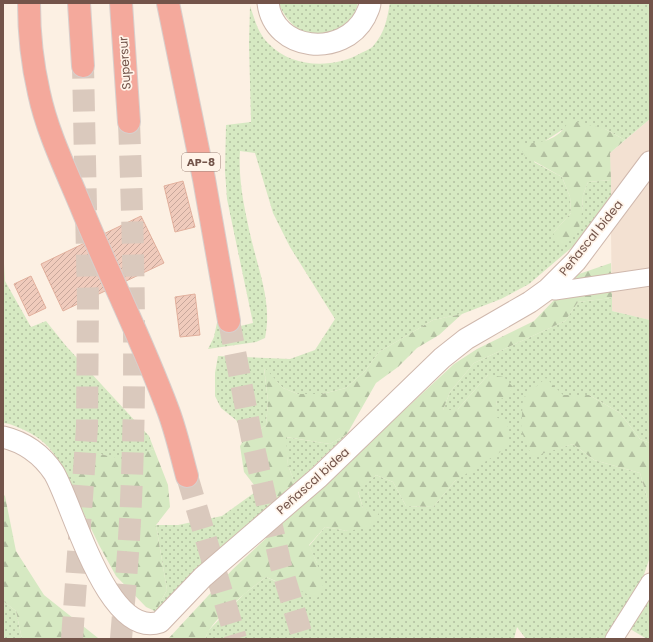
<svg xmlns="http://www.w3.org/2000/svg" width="653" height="642" font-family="Poppins,sans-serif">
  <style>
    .residential { fill: #f3e1d2 }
    .grass { fill: url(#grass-dots) }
    .forest { fill: url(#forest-firs) }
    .building { fill: url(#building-hatch); stroke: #e2b09d }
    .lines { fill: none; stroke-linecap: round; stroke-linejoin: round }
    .motorway-tunnel { stroke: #dac9bd; stroke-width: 22; stroke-dasharray: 22 11; stroke-linecap: butt }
    .minor-casing { stroke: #cfb8ad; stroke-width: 19 }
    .tertiary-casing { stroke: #cfb8ad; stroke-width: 23 }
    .motorway-casing { stroke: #d8cfcc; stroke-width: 24 }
    .minor { stroke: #fff; stroke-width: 17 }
    .tertiary { stroke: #fff; stroke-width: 21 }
    .motorway { stroke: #f4a99c; stroke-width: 22 }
    .labels { text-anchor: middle; stroke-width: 3.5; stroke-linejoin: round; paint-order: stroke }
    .shield { fill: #fff4e9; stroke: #9d847a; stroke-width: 1 }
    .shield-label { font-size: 11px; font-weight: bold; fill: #73544a }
    .street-label { font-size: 12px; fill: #73544a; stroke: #fff4e9 }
  </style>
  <defs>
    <pattern id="grass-dots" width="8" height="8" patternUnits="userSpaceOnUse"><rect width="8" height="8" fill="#d6e9c2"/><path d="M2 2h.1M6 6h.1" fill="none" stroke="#b2bfa0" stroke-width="1.8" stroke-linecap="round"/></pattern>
    <pattern id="forest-firs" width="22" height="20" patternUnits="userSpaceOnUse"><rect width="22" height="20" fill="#d6e9c2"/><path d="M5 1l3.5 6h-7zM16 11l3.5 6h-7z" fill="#b2bfa0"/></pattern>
    <pattern id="building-hatch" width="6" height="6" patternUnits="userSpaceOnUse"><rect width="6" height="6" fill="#f0cbbc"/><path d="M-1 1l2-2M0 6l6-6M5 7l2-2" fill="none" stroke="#c7a79b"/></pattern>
  </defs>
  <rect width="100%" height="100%" fill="#fcf0e3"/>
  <!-- residential -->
  <path class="residential" d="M650,119V320L612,311L610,153Z"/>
  <!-- grass -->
  <g class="grass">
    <path d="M279,3H358L355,13L347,27C338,29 329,34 320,35C303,39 283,18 279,3Z"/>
    <path d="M390,3H650V119L625,140L605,129L565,128L542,143L534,162L562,177L570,197L571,213L553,233L582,212L583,195L588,182L611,180V200L584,237L529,284L501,299L462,314L433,320L379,352L365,371L346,388L322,394H298L283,388L264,368L268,401L266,425L240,446L246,436L236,420L221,408L215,396V373L218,356L290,359L315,350L335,319L290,247L273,213L255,153L240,151C238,181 245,212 252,242C260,275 272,304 265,338L256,342L208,349L214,337L219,313L223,330L253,323L227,199L225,171L226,125L251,122L249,44L250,6C255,20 258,34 269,44C292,68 333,69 361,53C365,51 371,49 374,45C385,32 387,19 390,3Z"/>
    <path d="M3,246L5,281L31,327L46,321L66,346L149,436L154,449L122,460L100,454L80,506C65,474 58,445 24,430C17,427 10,423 3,423Z"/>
    <path d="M612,298V311L650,320V443L640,439L620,413L589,395H563L532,456L573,444L594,460L640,473L650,508V557L640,586L650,589V639H647L620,623L606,636L605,639H526L517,627L514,639H205L208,631L244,594L266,577L284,585L317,563L309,546L325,527L348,531L363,508L358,491L376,475L393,482L406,506L433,507L455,481L476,466L494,418L497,400L488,375L457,410H443L450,392L474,363L565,321L578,302Z"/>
    <path d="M347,434L295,484L288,465L285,437L330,444Z"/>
    <path d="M258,490L281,497L159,613L146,607H158L167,590L156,525H178L222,516Z"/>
    <path d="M3,601L16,611L22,639H3Z"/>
  </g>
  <!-- forest -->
  <g class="forest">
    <path d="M569,120L605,129L625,140L610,153L611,180L588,182L583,195L582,212L579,229L561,247L553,233L571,213L570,197L562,177L525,156L518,144C539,143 559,142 569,120Z"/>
    <path d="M611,263L612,298L578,302L565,321L474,363L450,392L443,410H457L488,375L504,377L513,387L507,397L497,400L495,417L507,421L509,437L505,449L455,481L433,507L406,506L393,482L376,475L358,492L363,508L379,513L370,527L348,531L325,527L309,545L317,563L324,590L317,598L266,577C249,590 211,619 205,639H168L233,569L454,364L477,349L534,321L579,274Z"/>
    <path d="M462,314L439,335L417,348L398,367L376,383L347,434L330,444L286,437L288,465L295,484L281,497L258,490L244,472L240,446L266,425L268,401L264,367L283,388L298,394H322L346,388L365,371L379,352L433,320Z"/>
    <path d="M546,378L563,395H589L620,413L640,439L650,443V508L640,473L594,460L573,444L532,457L521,430L523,398Z"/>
    <path d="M154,449L168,485L170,507L156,525L167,590L158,607H146L116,576L99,545L80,506L72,470L100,454L122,459Z"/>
    <path d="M3,494L5,496L16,551L44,595L98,638L104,639H22L16,611L3,601Z"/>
  </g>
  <!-- building -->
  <g class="building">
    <path d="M183,181L195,227L175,232L164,186Z"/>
    <path d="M141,216L164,263L63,311L41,264Z"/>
    <path d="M31,276L46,308L29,316L14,284Z"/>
    <path d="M195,294L200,335L180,337L175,297Z"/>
  </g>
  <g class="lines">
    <!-- motorway-tunnel -->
    <g class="motorway-tunnel">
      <path d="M229,321L252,439L281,566L303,639"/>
      <path d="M187,476L236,639"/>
      <path d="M72,639L87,427L88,302L83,66"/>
      <path d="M121,639C124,600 128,561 130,521C137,389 134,255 129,122"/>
    </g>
    <!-- minor casing -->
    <g class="minor-casing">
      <g id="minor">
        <path d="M548,289L555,291L650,277"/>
        <path d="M614,639L650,582"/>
      </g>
    </g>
    <!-- tertiary casing -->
    <g class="tertiary-casing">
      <g id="tertiary">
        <path d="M268,3C274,52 343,58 365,17C367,12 370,8 370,3"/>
        <path d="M3,437C24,442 42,455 54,473C73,505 107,640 160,622L203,577L319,477L442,358L466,339L530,302L548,289L576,261L650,162"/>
      </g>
    </g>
    <!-- motorway casing -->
    <g class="motorway-casing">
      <g id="motorway">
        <path d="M29,3C29,33 32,63 39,93C47,131 65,168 80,204C108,273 142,340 168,410C176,431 181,454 187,476"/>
        <path d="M79,3L83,66"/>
        <path d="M121,3L129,122"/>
        <path d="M168,3L204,179L229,321"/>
      </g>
    </g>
    <!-- minor -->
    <use href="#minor" class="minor"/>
    <!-- tertiary -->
    <use href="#tertiary" class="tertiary"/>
    <!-- motorway -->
    <use href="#motorway" class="motorway"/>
  </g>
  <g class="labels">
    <!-- shield labels -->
    <rect class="shield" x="182" y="153" width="38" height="18" rx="3"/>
    <g class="shield-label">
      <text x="201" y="166">AP-8</text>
    </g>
    <!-- street labels -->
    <g class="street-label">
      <text transform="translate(125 63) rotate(-94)" y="4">Supersur</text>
      <text transform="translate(591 238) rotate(-51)" y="4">Peñascal bidea</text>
      <text transform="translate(313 481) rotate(-42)" y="4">Peñascal bidea</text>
    </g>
  </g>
  <!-- border -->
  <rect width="653" height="642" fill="none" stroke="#73544a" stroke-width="8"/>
</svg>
